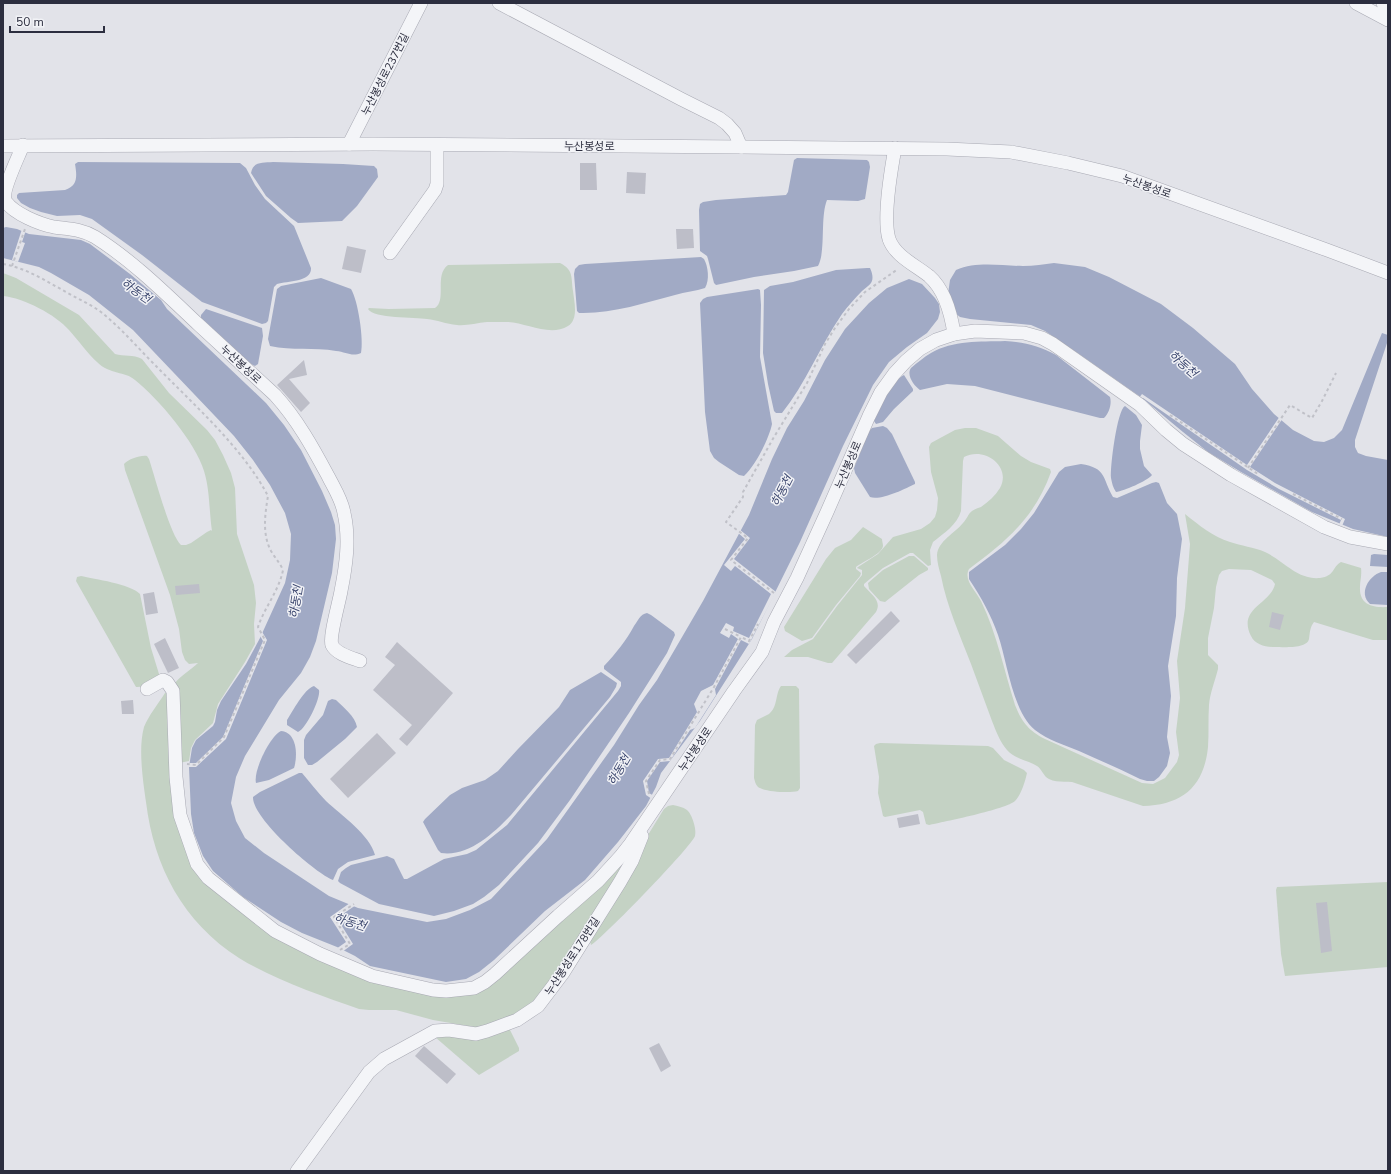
<svg xmlns="http://www.w3.org/2000/svg" width="1391" height="1174" font-family="'Nunito Sans','Noto Sans KR',sans-serif">
  <style>
    .green { fill: #c4d2c4 }
    .water { fill: #a1aac5 }
    .pier { fill: #e2e3e9 }
    .building { fill: #bdbec8 }
    .lines { fill: none; stroke-linecap: round; stroke-linejoin: round }
    .minor-casing { stroke: #a8a9b3; stroke-width: 14 }
    .path { stroke: #c0c1c8; stroke-width: 2; stroke-dasharray: 3 3; stroke-linecap: butt }
    .minor { stroke: #f4f5f8; stroke-width: 13 }
    .labels { text-anchor: middle; stroke-width: 3; stroke-linejoin: round; paint-order: stroke }
    .street-label { font-size: 11px; fill: #2c2e3f; stroke: #f1f2f6 }
    .water-label { font-size: 12px; font-style: italic; fill: #3b466e; stroke: #f1f2f6 }
  </style>
  <rect width="100%" height="100%" fill="#e2e3e9"/>
  <!-- green -->
  <g class="green">
    <path d="M560,263C574,270 571,278 573,291C574,301 579,319 568,326C550,337 527,323 508,322C501,322 494,322 487,322C477,323 466,326 457,325C446,324 437,320 427,319C415,317 374,319 368,309L369,308L389,309L435,308C447,300 434,275 448,265Z"/>
    <path d="M3,273L16,278L79,315L115,354C124,357 133,354 142,359L169,393L207,430L215,440L223,455L231,473L235,488L237,534L254,585L256,603L254,624L255,644L245,662L218,704L213,723L195,740L191,748L189,761L179,763L175,683C180,676 191,670 198,663L189,664L185,660L182,652L179,629L170,595L125,470L124,464C129,459 140,455 147,456L149,459C155,477 170,535 181,545H186L191,543L207,532L211,530L212,531C209,511 210,490 204,471C196,443 158,398 135,380C125,371 110,375 97,362C87,353 79,341 69,330C56,315 24,298 3,296Z"/>
    <path d="M965,428H976L998,436L1021,456L1031,462L1050,469L1051,472C1035,517 1006,542 969,569C963,580 976,591 981,601C997,634 1004,670 1015,705C1022,722 1028,730 1045,739L1142,783L1153,784L1165,778L1177,762L1179,755L1176,732L1180,698L1177,661L1185,608L1190,544L1185,514C1199,525 1213,537 1230,542C1241,546 1254,547 1265,552C1284,561 1298,580 1320,578C1335,576 1332,567 1341,562L1361,568C1362,575 1360,581 1360,587C1359,605 1373,608 1388,607V640H1373L1363,637L1314,622C1310,627 1310,632 1309,639C1307,649 1283,647 1275,647C1266,647 1255,645 1251,636C1237,608 1271,604 1275,584L1272,580L1251,570L1229,569L1222,571L1219,575L1216,587L1214,608L1208,638V655L1218,665V669C1215,681 1210,693 1209,705C1208,719 1209,733 1208,747C1204,787 1182,805 1143,806L1072,782C1064,781 1056,783 1049,779C1043,776 1042,769 1037,766C1027,760 1015,759 1007,750C1000,742 996,731 992,721C985,702 978,683 971,664C960,635 947,607 941,576C939,569 937,562 937,555C938,541 955,533 963,523C967,519 968,514 972,511C975,509 978,508 981,507C988,502 995,496 1000,488C1012,466 984,446 964,457L963,461L961,511C957,525 944,533 933,542L930,550L931,565L928,566L913,553H910L883,568L864,584V586C872,595 882,601 876,612L832,663H828L808,657H784L792,650L813,639L837,606L862,575V570L857,568L858,567L878,554L893,537L921,529L930,523L935,517L937,510L938,498L931,472L929,447L931,443L942,437L955,430Z"/>
    <path d="M863,527L882,539C882,541 883,544 883,546C882,554 862,562 856,567V569L861,573L860,576L836,605L812,638L802,641L785,631L784,627L826,559L835,548L851,540Z"/>
    <path d="M909,556H914L928,568V570L919,575L885,602L880,601L869,589L868,583L883,570Z"/>
    <path d="M81,576C94,579 131,584 140,594L151,648L159,674V676C152,680 144,688 136,687L76,581L77,577Z"/>
    <path d="M781,686H796L799,689L800,788L798,791C790,793 765,792 758,787C755,784 755,781 754,778L755,725L757,720C761,718 765,716 769,714C778,707 775,694 781,686Z"/>
    <path d="M165,693H167L174,798L206,884L229,903L269,932L363,977L477,990L629,852L576,948L526,1010L483,1027H474L433,1020L396,1010H369L359,1009C321,996 273,979 239,958C183,922 154,867 146,802C143,781 138,748 144,727C149,715 158,704 165,693Z"/>
    <path d="M880,743L988,746L993,748L1004,760L1024,770L1027,773C1025,782 1021,795 1015,801C1007,809 943,822 929,825L926,824L923,812L920,810L885,817L883,816L878,793L879,777L874,746L876,744Z"/>
    <path d="M673,805C677,806 683,807 687,810C692,814 697,830 695,836C692,846 602,939 591,945L590,941L643,843L664,809L668,806Z"/>
    <path d="M1388,882V967L1285,976L1281,954L1276,890L1277,887Z"/>
    <path d="M509,1028L519,1048V1051L479,1075L435,1037Z"/>
  </g>
  <!-- water -->
  <g class="water">
    <path d="M797,158L867,160L869,162L870,167L865,199L858,201L827,200C820,217 826,252 818,266L794,271L754,277L716,285L714,283L708,259L707,256L700,251L699,210L700,204L703,202L716,200L786,195L788,192L794,160Z"/>
    <path d="M78,162L240,163L246,168L255,185L265,199L294,226L311,268C312,282 288,281 277,284L274,287L268,321L266,323L262,324L202,302L142,255L92,219L80,215L57,216L41,212L30,208L21,203L17,198V195L19,193L65,190C78,186 77,176 75,164Z"/>
    <path d="M273,162L343,164L374,166L377,169L378,177L357,206L342,221L298,223L291,218L266,196L251,173C253,161 263,163 273,162Z"/>
    <path d="M6,227L17,229L29,234L81,240L90,244L130,274L161,300L167,309L266,403L284,425L301,450L322,491L331,512L335,525L336,539L332,573L316,641L310,657L301,673L279,700L245,756L236,777L231,803L236,821L245,838L264,853L329,896L358,908L427,922L446,919L470,910L491,899L547,839L614,745L639,705L657,680L703,601L749,515L772,459L787,428L804,401L825,360L845,329L869,303L887,288L909,279L922,284L935,298L939,304L940,312L938,319L927,333L907,347L889,362L873,385L843,446L800,542L752,639L700,721L661,773L656,787L646,806L618,842L585,880L545,911L494,960L479,972L466,979L446,982L370,966L355,956L337,947L302,933L281,922L243,897L213,871L203,856L194,833L191,814L189,767L192,748L196,740L213,726L215,722L217,710L221,701L246,664L260,638L285,583L290,560L291,534L285,513L270,485L253,460L234,436L133,330L89,295L51,273L39,267L3,258V228Z"/>
    <path d="M701,257L704,259C708,266 710,280 705,288C696,291 685,292 675,295C644,303 612,314 579,313L577,311L574,274L575,269L579,265L585,264Z"/>
    <path d="M1054,263L1085,267L1109,277L1161,304L1193,328L1235,364L1252,389L1274,414L1293,430L1314,441L1324,442L1334,438L1342,430L1382,333L1388,335V340L1355,440V447L1358,453L1366,456L1388,460V537L1353,529L1312,512L1241,472L1208,452L1183,432L1142,398L1079,354L1045,331L1031,325L970,319L960,317L955,313L948,294L950,280L956,270C977,261 1001,266 1023,266C1034,266 1044,264 1054,263Z"/>
    <path d="M867,268H870C872,272 874,279 871,283C869,286 865,288 862,291C855,298 848,306 842,314C820,346 806,383 782,413H776L774,411L768,384L763,353L764,290L770,286L793,282L836,270Z"/>
    <path d="M321,278L351,289C358,300 364,340 361,353C352,357 346,352 336,351C314,347 292,351 270,346L268,339L277,289L281,286Z"/>
    <path d="M758,289L760,290L761,305L760,357L772,424C769,439 755,466 744,476L739,475L719,462L714,458L710,451L705,412L700,303L703,299L707,297Z"/>
    <path d="M206,309L262,328L263,336L258,364L255,366L251,364L201,318V315Z"/>
    <path d="M1005,341C1023,342 1040,346 1056,355L1110,397C1112,404 1109,413 1104,418H1100L975,386L947,384L920,390C914,386 906,375 911,368C917,363 924,357 931,353C953,340 980,342 1005,341Z"/>
    <path d="M904,375L913,389V391L894,409L883,422L876,424L874,421C879,409 892,380 904,375Z"/>
    <path d="M1125,406L1136,415L1142,425L1140,441V449L1144,466L1152,475C1147,481 1124,491 1116,492C1113,488 1112,483 1111,478C1110,467 1117,410 1125,406Z"/>
    <path d="M883,426L887,428L892,434L915,482V484C905,489 880,501 870,497L855,473L854,468L869,431L872,428Z"/>
    <path d="M1081,464C1107,468 1102,478 1113,497L1117,498L1152,483L1156,482L1159,483L1167,503L1177,514L1182,539L1177,578L1176,616L1168,666L1171,696L1167,737L1170,753L1167,766L1159,777L1154,781H1147L1140,779C1120,769 1099,760 1079,751C1064,745 1048,740 1035,730C1013,713 1007,661 998,635C991,615 981,597 969,579V572L1005,545L1021,529L1034,513L1059,472L1065,467Z"/>
    <path d="M1374,554L1388,555V567L1370,566L1371,555Z"/>
    <path d="M1381,572H1388V605L1370,604C1358,593 1369,576 1381,572Z"/>
    <path d="M647,613L651,615L674,632L675,635L667,653L629,713L570,800L538,843L499,885L484,897L473,904L454,911L434,916L379,904L340,883L338,881L341,872L346,868L351,865L387,856L394,859L404,879H407L444,859L467,854L476,850L507,825L618,691L621,686V682L604,669V666C616,653 626,641 634,626C638,621 640,614 647,613Z"/>
    <path d="M601,672L617,683L616,687L610,697L511,815C493,834 468,857 441,853L438,850L423,822L425,819L450,795L462,788L485,780L498,771L518,749L559,707L570,690Z"/>
    <path d="M314,686L319,690C321,698 306,729 298,732L287,725V720C293,711 304,689 314,686Z"/>
    <path d="M332,699L336,700C344,708 355,716 357,727L345,739L317,762L312,765H308L304,758V740L306,735L323,715L328,701Z"/>
    <path d="M281,731C297,732 298,756 294,768L269,780L256,783C253,771 270,736 281,731Z"/>
    <path d="M299,773H302C310,782 317,792 326,801C341,815 370,835 375,855L348,862L338,869L333,880C314,872 252,818 253,797L260,792Z"/>
  </g>
  <!-- pier -->
  <g class="pier">
    <path d="M22,229L26,230L22,242L25,243L18,262L12,260Z"/>
    <path d="M1142,394L1247,465L1280,416L1283,418L1250,467L1275,483L1345,519L1342,526L1339,525L1341,520L1279,489L1247,470L1143,398L1141,400L1139,398Z"/>
    <path d="M739,529L750,538L734,559L776,592L749,644L741,640L715,689L716,695L695,728L690,730L670,761L660,762L647,781L649,793L654,796L652,799L646,795L643,781L658,759L669,758L697,712L694,704L701,691L713,685L738,639L731,634L729,638L720,633L726,623L734,627L733,631L749,638L771,594L735,566L731,571L724,565L745,539L737,532Z"/>
    <path d="M261,630L267,640L226,739L196,767H187L188,763H196L223,737L263,641L259,634Z"/>
    <path d="M350,903L356,905L337,918L353,944L342,952L336,949L346,942L330,917Z"/>
  </g>
  <!-- building -->
  <g class="building">
    <path d="M580,163H596L597,190H580Z"/>
    <path d="M627,172L646,173L645,194L626,193Z"/>
    <path d="M676,229H693L694,248L677,249Z"/>
    <path d="M347,246L366,250L361,273L342,269Z"/>
    <path d="M304,360L307,375L289,379L310,403L301,412L277,385Z"/>
    <path d="M199,584L200,593L176,595L175,586Z"/>
    <path d="M154,592L158,613L146,615L143,594Z"/>
    <path d="M891,611L900,621L856,664L847,655Z"/>
    <path d="M1272,612L1284,615L1280,630L1269,627Z"/>
    <path d="M165,638L179,668L168,673L154,644Z"/>
    <path d="M397,642L453,693L407,746L399,739L412,725L373,690L395,665L385,657Z"/>
    <path d="M133,700L134,714H122L121,701Z"/>
    <path d="M377,733L396,753L348,798L330,779Z"/>
    <path d="M918,814L920,824L899,828L897,818Z"/>
    <path d="M1327,902L1332,951L1321,953L1316,903Z"/>
    <path d="M659,1043L671,1066L661,1072L649,1048Z"/>
    <path d="M424,1046L456,1074L447,1084L415,1056Z"/>
  </g>
  <g class="lines">
    <!-- minor casing -->
    <g class="minor-casing">
      <g id="minor">
        <path d="M499,3L681,99L719,118L727,124L735,133L741,147"/>
        <path d="M1356,3L1388,20"/>
        <path d="M1383,3L1388,18"/>
        <path d="M349,144L421,3"/>
        <path d="M23,145C19,156 0,193 6,202C15,214 39,224 54,227C68,229 82,229 95,237C133,261 166,294 199,325C224,348 250,372 275,395C297,419 313,448 328,476C334,488 342,500 344,513C350,539 346,566 341,591C339,603 329,637 332,645C336,654 352,658 360,661"/>
        <path d="M3,146L373,144L741,147L947,149L1011,152L1068,163L1122,176L1327,250L1388,273"/>
        <path d="M895,148C891,170 883,219 889,239C895,256 915,265 929,276C945,290 951,313 954,334"/>
        <path d="M390,253L435,190L437,184V145"/>
        <path d="M147,689L163,680L167,682L173,691L176,777L180,815L197,864L208,878L275,931L320,954L372,976L433,990L446,991L474,988L485,982L495,974L558,916L598,881L620,857L631,843L734,691L762,652L774,622L797,578L827,512L869,416L881,392L894,374L906,361L920,349L936,340L954,334L975,331L1024,333L1042,338L1053,344L1140,405L1166,430L1183,444L1231,475L1324,527L1350,537L1388,544"/>
        <path d="M297,1171L369,1072L384,1059L435,1031L449,1030L476,1034L487,1031L517,1020L538,1006L563,973L620,882L632,861L642,836"/>
      </g>
    </g>
    <!-- path -->
    <g class="path">
      <path d="M3,264C26,268 46,281 66,292C78,299 90,304 101,312C121,328 137,347 155,365C193,404 243,448 268,496C265,514 262,534 271,551C275,558 280,563 283,570C279,591 264,608 258,627L265,640L224,737L196,765L187,764"/>
      <path d="M12,266L25,229"/>
      <path d="M1170,415L1258,474"/>
      <path d="M1248,468L1290,405L1312,418L1322,401L1336,373"/>
      <path d="M1293,494L1342,519"/>
      <path d="M774,593L731,560L748,538L726,522L743,497V492L774,437L807,383L825,344L835,328L849,309L865,292L898,269"/>
      <path d="M725,629L741,637"/>
      <path d="M649,794L646,781L660,760L670,759L714,687L741,637L749,641L758,624"/>
      <path d="M340,950L350,944L334,917L354,904"/>
    </g>
    <!-- minor -->
    <use href="#minor" class="minor"/>
  </g>
  <g class="labels">
    <!-- street labels -->
    <g class="street-label">
      <text transform="translate(385 74) rotate(-63)" y="4">누산봉성로237번길</text>
      <text x="589" y="150">누산봉성로</text>
      <text transform="translate(1147 186) rotate(19)" y="4">누산봉성로</text>
      <text transform="translate(241 364) rotate(43)" y="4">누산봉성로</text>
      <text transform="translate(848 465) rotate(-67)" y="4">누산봉성로</text>
      <text transform="translate(695 749) rotate(-56)" y="4">누산봉성로</text>
      <text transform="translate(572 956) rotate(-57)" y="4">누산봉성로178번길</text>
    </g>
    <!-- water labels -->
    <g class="water-label">
      <text transform="translate(136 291) rotate(35)" y="4">하동천</text>
      <text transform="translate(1183 364) rotate(42)" y="4">하동천</text>
      <text transform="translate(782 491) rotate(-63)" y="4">하동천</text>
      <text transform="translate(296 602) rotate(-81)" y="4">하동천</text>
      <text transform="translate(619 770) rotate(-60)" y="4">하동천</text>
      <text transform="translate(350 922) rotate(17)" y="4">하동천</text>
    </g>
  </g>
  <!-- border -->
  <rect width="1391" height="1174" fill="none" stroke="#2c2e3f" stroke-width="8"/>
  <!-- scale -->
  <path d="M10 26v6h94v-6" fill="none" stroke="#2c2e3f" stroke-width="2"/>
  <text x="16" y="26" font-size="12" fill="#2c2e3f" stroke="#f1f2f6" stroke-width="3" paint-order="stroke">50 m</text>
</svg>
